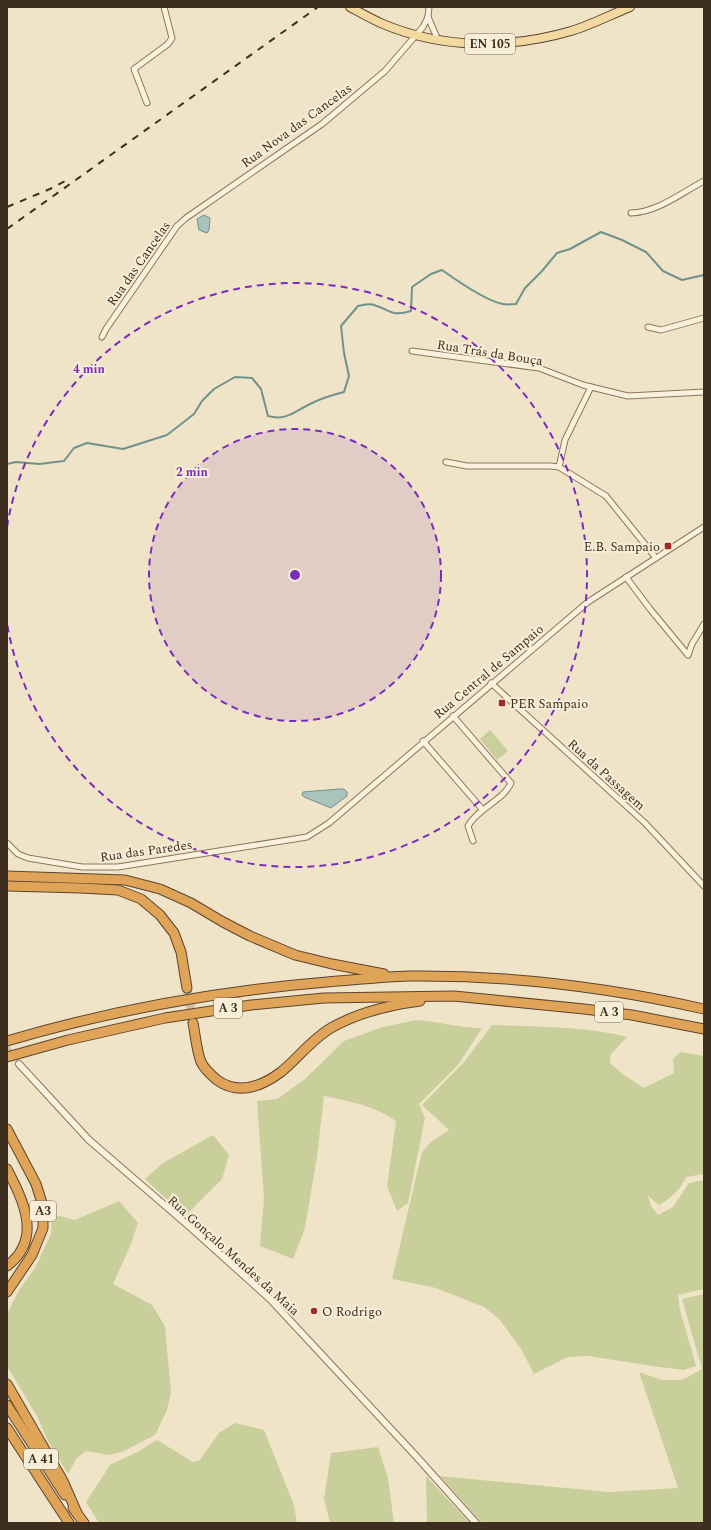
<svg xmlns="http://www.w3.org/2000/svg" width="711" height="1530" font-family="Spectral,serif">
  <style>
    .green { fill: #c9cf9b }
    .water { fill: #a9c4bc; stroke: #6f938a }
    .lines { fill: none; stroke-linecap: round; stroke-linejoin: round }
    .stream { stroke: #6f938a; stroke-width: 2 }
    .tertiary-tunnel { stroke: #ccc0a6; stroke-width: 6; stroke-dasharray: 6 3; stroke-linecap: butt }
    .motorway-tunnel { stroke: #ccc0a6; stroke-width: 9; stroke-dasharray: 9 4.5; stroke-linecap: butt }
    .minor-casing { stroke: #8d765c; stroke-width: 7 }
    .tertiary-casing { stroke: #8d765c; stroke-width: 8 }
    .primary-casing { stroke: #5b4430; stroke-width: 10 }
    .motorway-casing { stroke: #5b4430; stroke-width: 11 }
    .minor { stroke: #faf1dc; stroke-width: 5 }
    .tertiary { stroke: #faf1dc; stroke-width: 6 }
    .primary { stroke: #f3d9a0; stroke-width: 8 }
    .motorway { stroke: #e0a458; stroke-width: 9 }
    .rail { stroke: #3d2e20; stroke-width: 2; stroke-dasharray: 7 7; stroke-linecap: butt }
    .ring { fill: none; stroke: #7b2cbf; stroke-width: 2; stroke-dasharray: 7 5 }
    .poi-dot { fill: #9e2a2b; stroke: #f7eed8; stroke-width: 1.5 }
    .labels { text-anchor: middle; stroke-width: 4; stroke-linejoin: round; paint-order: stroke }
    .shield { fill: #f7eed8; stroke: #756857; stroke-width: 1 }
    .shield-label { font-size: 12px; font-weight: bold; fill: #3d2e20 }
    .street-label { font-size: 13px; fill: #3d2e20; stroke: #f7eed8 }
    .poi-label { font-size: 13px; fill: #3d2e20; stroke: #f7eed8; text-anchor: start }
    .centre { fill: #7b2cbf; stroke: #f7eed8; stroke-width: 2 }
    .ring-label { font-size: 12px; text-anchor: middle; font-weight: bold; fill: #7b2cbf; stroke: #f7eed8; stroke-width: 4; stroke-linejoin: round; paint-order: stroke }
  </style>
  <rect width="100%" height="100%" fill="#f0e4c8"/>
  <!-- green -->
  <g class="green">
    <path d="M490,730L508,751L497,760L480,739Z"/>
    <path d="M416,1020C438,1021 459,1028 482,1028L458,1065L419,1104L425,1118L408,1203L397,1211L387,1186L396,1121C375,1106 349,1101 324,1096L317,1157L305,1228L293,1259L260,1246L264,1198L257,1101L277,1099L304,1080L344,1041L383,1027Z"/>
    <path d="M492,1025C535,1027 586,1026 627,1037L611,1054L610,1063L624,1075L644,1088L674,1073L673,1059L680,1052L704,1056V1174L686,1177C680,1190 671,1198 659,1205L648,1196L651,1206L658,1215L673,1207L689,1183L704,1180V1289L678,1295L680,1310L696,1366L684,1370L659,1367L588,1356L568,1357L534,1374L521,1349L500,1320L484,1307L436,1288L392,1279L422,1152L431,1142L449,1130L422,1105L464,1062Z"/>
    <path d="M213,1135L229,1155L222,1179L185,1216L145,1179L163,1163Z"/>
    <path d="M119,1201L138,1223L131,1244L113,1284L152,1305L165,1326L171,1393L167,1410L155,1435L122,1452L109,1455L86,1451L76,1459L68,1474L48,1441L37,1416L7,1366V1314L19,1290L35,1268L51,1234L52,1217L60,1216L75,1220Z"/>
    <path d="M704,1294V1523H482L440,1476L608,1492L678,1488L639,1372L662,1380H682L702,1369L682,1299Z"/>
    <path d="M235,1423L264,1430L294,1505L297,1523H99L86,1502L110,1465L139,1451L157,1440L193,1462L199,1461L219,1433Z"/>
    <path d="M378,1447L388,1478L394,1523H330L324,1499L331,1453Z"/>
    <path d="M426,1476L470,1523H427Z"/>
  </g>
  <!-- water -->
  <g class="water">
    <path d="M204,215L210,218L209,230L207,233L199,230L197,219Z"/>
    <path d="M339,789H344L347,792V796L331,808L304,797L302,795L303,792Z"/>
  </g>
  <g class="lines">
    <!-- stream -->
    <path class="stream" d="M7,464L16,462L39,464L64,461L74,448L87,443L123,449L167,435L194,414L202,401L214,389L235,377L252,378L261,389L268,416C286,421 294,412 308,405C319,399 332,395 344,392L349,376L344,353L341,326L358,306C363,305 370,303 374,305C391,310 391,317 411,311L412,287L431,274L442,270C456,280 486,301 503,304C507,305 512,304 516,304L525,288L542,271L557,253L570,249L601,232L622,240L646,252L663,271L682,280L704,275"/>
    <!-- tertiary-tunnel -->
    <path class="tertiary-tunnel" d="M7,1048L19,1064"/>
    <!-- motorway-tunnel -->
    <path class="motorway-tunnel" d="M187,988L193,1021"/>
    <!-- minor casing -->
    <g class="minor-casing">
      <g id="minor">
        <path d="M428,17L438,40"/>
        <path d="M147,103L134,69L168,44L172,38L164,7"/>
        <path d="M631,213C658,212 681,193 704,181"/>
        <path d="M648,327L661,330L704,318"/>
        <path d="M102,337L106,329L177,226L186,218L322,124L385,71L423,27L428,17L429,7"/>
        <path d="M412,351L539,368L583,385L628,396L704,392"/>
        <path d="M446,462L467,466H550L559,467L606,496L656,558"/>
        <path d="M559,467L565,440L591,387"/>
        <path d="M626,577L650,609L688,655"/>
        <path d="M688,655L692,644L704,624"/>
        <path d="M491,683L645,823L704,886"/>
        <path d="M453,716L511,783C504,800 478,808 468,826L473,841"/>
        <path d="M423,741L482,809"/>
        <path d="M7,843L18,854L28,858L82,867H118L307,837L329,823L588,602L704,527"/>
      </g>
    </g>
    <!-- tertiary casing -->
    <g class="tertiary-casing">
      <path id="tertiary" d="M19,1064L89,1140L190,1227L270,1299L415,1455L476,1523"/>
    </g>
    <!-- primary casing -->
    <g class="primary-casing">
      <path id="primary" d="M350,7C361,13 371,19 383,24C442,49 509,49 571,31C591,25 610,15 630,7"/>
    </g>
    <!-- motorway casing -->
    <g class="motorway-casing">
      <g id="motorway">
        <path d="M7,876L125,880L160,889L191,903L223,922L250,936L295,955L332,964L384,974"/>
        <path d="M7,886L80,888L118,890L141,899L160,915L174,933L181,952L187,988"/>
        <path d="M193,1023C195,1033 197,1053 201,1062C204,1068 211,1075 217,1080C238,1095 261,1087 281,1072C298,1058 312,1039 331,1028C359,1012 389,1005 420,1001"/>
        <path d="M7,1041C112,1010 218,991 327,982C354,980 381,977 409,976C507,975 608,987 704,1009"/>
        <path d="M7,1057L68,1040L165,1018L251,1005L324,998L454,996L584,1009L632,1015L704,1029"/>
        <path d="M7,1129L36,1184L43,1206V1228L32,1255L7,1292"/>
        <path d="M7,1169C23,1200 43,1239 7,1266"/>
        <path d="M7,1384L63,1481L77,1513"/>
        <path d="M7,1405L65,1495"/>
        <path d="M7,1428L69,1523"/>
        <path d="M73,1508L84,1523"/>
      </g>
    </g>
    <!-- minor -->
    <use href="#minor" class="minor"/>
    <!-- tertiary -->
    <use href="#tertiary" class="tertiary"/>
    <!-- primary -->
    <use href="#primary" class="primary"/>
    <!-- motorway -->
    <use href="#motorway" class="motorway"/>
    <!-- rail -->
    <g class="rail">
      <path d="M7,207L50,189L67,180"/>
      <path d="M7,229L318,7"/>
    </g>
  </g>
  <!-- distance rings -->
  <circle cx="295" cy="575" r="146" fill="#7b2cbf" fill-opacity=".12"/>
  <g class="ring">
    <circle cx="295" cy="575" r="146"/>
    <path d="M7 527A292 292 0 1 1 7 623"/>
  </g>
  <!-- markers -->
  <g class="poi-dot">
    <rect x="664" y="542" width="8" height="8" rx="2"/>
    <rect x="498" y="699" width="8" height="8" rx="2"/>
    <circle cx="314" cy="1311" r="4"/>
  </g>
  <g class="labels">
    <!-- shield labels -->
    <g class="shield">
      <rect x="465" y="34" width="50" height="20" rx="3"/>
      <rect x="214" y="998" width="28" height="20" rx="3"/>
      <rect x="595" y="1002" width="28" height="20" rx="3"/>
      <rect x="30" y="1201" width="26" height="20" rx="3"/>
      <rect x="24" y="1449" width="34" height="20" rx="3"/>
    </g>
    <g class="shield-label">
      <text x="490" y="48">EN 105</text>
      <text x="228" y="1012">A 3</text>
      <text x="609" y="1016">A 3</text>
      <text x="43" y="1215">A3</text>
      <text x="41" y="1463">A 41</text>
    </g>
    <!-- street labels -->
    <g class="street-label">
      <text transform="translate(296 125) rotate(-36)" y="5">Rua Nova das Cancelas</text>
      <text transform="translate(138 263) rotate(-55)" y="5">Rua das Cancelas</text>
      <text transform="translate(490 352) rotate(9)" y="5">Rua Trás da Bouça</text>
      <text transform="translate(488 671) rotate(-40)" y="5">Rua Central de Sampaio</text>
      <text transform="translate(607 774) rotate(42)" y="5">Rua da Passagem</text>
      <text transform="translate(146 850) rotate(-8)" y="5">Rua das Paredes</text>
      <text transform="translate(234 1255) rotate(42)" y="5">Rua Gonçalo Mendes da Maia</text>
    </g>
    <!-- poi labels -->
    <g class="poi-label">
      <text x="660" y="551" text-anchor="end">E.B. Sampaio</text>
      <text x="510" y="708">PER Sampaio</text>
      <text x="322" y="1316">O Rodrigo</text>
    </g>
  </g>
  <circle cx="295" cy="575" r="6" class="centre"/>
  <g class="ring-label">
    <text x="89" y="373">4 min</text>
    <text x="192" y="476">2 min</text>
  </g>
  <!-- border -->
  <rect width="711" height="1530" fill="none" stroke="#3d2e20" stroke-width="16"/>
</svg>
